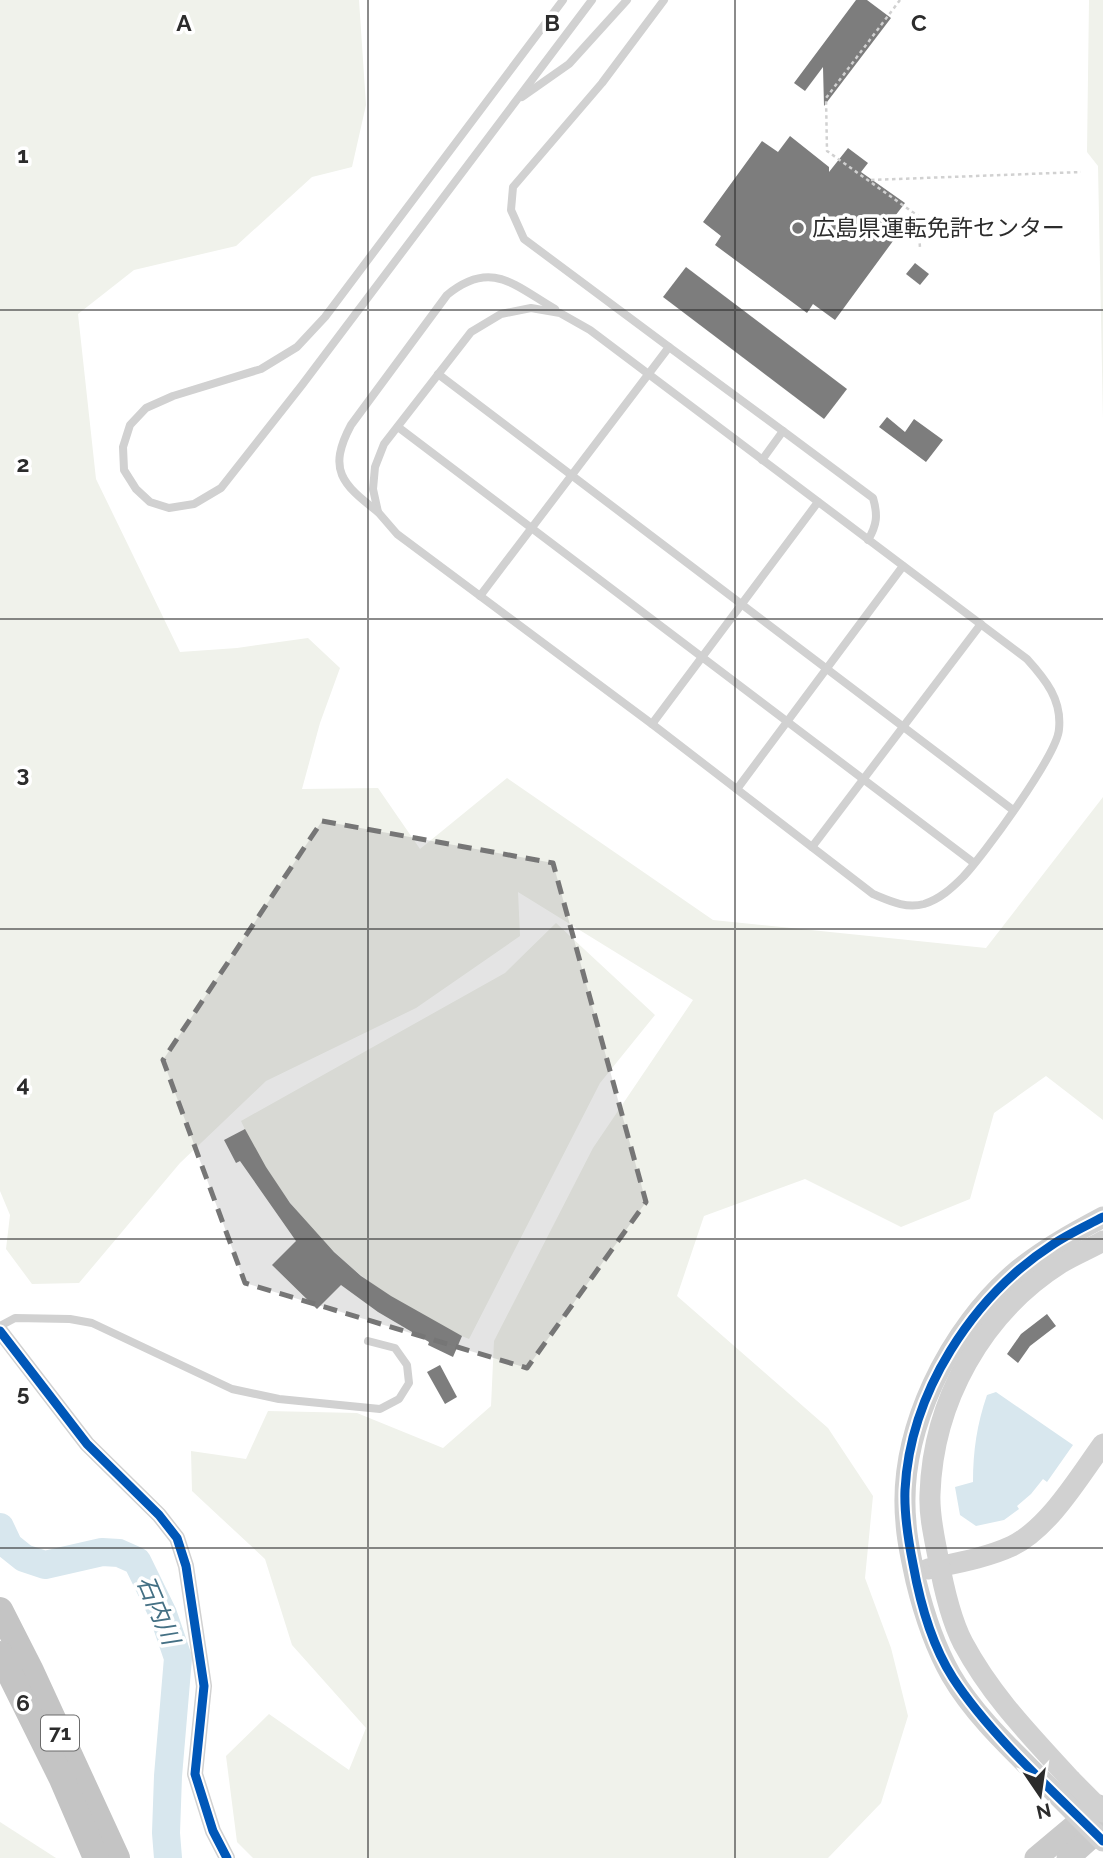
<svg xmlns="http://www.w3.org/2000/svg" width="1103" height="1858" font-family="Raleway,'Noto Sans JP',sans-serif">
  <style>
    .green { fill: #f0f2eb }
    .water { fill: #d8e7ee }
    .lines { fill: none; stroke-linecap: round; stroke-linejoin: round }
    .river { stroke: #d8e7ee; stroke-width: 28 }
    .building { fill: #7d7d7d }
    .path { stroke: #d1d1d1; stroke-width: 2.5; stroke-dasharray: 3.5 3.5; stroke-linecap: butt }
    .service { stroke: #d1d1d1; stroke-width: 8 }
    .minor { stroke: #d1d1d1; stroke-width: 16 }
    .tertiary { stroke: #d1d1d1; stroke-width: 21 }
    .secondary { stroke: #cacaca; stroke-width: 23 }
    .primary { stroke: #c4c4c4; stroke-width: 26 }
    .tertiary-bridge { stroke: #d1d1d1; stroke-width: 21 }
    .cycleway-casing { stroke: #fff; stroke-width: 13 }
    .cycleway { stroke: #0057b8; stroke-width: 9 }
    .marked { fill: #767676; fill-opacity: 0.2; stroke: #767676; stroke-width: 5; stroke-dasharray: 14 9; stroke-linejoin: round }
    .grid { fill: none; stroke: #2c2c2c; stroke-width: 2; stroke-opacity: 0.55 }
    .poi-dot { fill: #767676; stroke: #fff; stroke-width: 2.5 }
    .labels { text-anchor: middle; stroke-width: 7; stroke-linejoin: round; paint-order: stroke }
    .shield { fill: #fff; stroke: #6b6b6b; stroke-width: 2 }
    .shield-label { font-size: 21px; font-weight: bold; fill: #2c2c2c }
    .poi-label { font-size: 23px; fill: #2c2c2c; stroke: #fff; text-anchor: start }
    .water-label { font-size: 24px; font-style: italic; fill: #447084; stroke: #fff }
    .grid-label { font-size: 23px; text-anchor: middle; font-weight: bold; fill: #2c2c2c; stroke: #fff; stroke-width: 7; stroke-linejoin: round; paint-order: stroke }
  </style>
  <rect width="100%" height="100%" fill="#fff"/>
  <!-- green -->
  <g class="green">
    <path d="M0,0H359L366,105L352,167L312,177L236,246L134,270L78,314L96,479L180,652L237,648L308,638L340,668L320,723L302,789L378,788L420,849L507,778L713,920L986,948L1103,797V1120L1046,1076L994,1113L970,1199L901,1227L805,1179L704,1216L677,1296L828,1428L873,1496L865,1578L891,1648L908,1716L881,1803L828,1858H253L237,1842L226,1756L269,1714L349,1770L366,1728L292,1645L265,1559L192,1491L191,1451L246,1459L268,1411L357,1413L443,1448L491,1406L494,1341L593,1148L693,1000L518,892L520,936L416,1008L266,1081L180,1163L79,1283L32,1284L6,1249L10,1215L0,1191Z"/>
    <path d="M1089,0H1103V420L1098,166L1087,152Z"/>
    <path d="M556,923L655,1015L600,1083L469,1339C369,1299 285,1218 241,1121L505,973Z"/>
    <path d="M0,1822L56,1858H0Z"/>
  </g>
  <!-- water -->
  <path class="water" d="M996,1392L1073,1445L1047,1482L1043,1479L1031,1494L1017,1506L1019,1509L1004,1520L976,1526L960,1515L955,1487L973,1482C973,1451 977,1424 987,1395Z"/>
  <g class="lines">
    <!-- river -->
    <path class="river" d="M0,1527L9,1546L24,1558L45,1565L102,1552L119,1553L137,1561L163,1614L178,1658L168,1776L166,1833L168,1858"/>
  </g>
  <!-- building -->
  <g class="building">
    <path d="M856,0H867L891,18L824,106L823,67L805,91L794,83Z"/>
    <path d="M790,136L829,167V172L848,148L868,163L861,172L905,203L882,233L893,241L835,320L813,304L807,313L715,245L721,236L703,222L762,141L778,152Z"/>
    <path d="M915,263L929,274L920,285L906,274Z"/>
    <path d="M686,267L847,389L824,419L663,297Z"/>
    <path d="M887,417L905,432L914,419L943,440L926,462L879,427Z"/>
    <path d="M245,1129L266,1167L290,1203L334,1252L361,1276L391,1296L462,1336L453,1357L428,1345L429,1342L378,1312L341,1285L317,1309L272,1265L296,1241L240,1161L236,1163L224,1140Z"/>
    <path d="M1047,1314L1056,1326L1030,1346L1018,1363L1007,1354L1021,1334Z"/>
    <path d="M440,1365L457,1397L445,1404L427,1372Z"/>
  </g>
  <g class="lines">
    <!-- path -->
    <g class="path">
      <path d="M900,0L826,98L827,151L918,216L920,248"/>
      <path d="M871,180L1081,172"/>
    </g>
    <!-- service -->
    <g class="service">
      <path d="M563,0L325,317L297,347L261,369L173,396L146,408L130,425L123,447L124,470L136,489L150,502L169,508L194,504L221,488L302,385L592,0"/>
      <path d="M522,97L569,64L627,0"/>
      <path d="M531,308L560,313L590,330L1027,659C1046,680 1062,700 1059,729C1058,754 983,856 963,877C952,888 940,899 924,904C906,909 890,901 873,894L652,724L397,534L378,512L373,489L375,467L384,444L471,332L501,314Z"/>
      <path d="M669,347L783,431L762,460"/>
      <path d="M438,374L1013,810"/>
      <path d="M398,427L974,863"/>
      <path d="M783,431L873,498C878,515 877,525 868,540"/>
      <path d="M378,512C342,484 327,470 351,425L447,295C491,259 514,285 555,309"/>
      <path d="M480,596L669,347L524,239L511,210L513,187L602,83L664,0"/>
      <path d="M652,724L818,502"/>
      <path d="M737,789L903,566"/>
      <path d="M812,847L981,624"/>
      <path d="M0,1326L15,1318L70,1319L92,1323L232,1389L279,1399L380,1409L399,1399L409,1383L407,1365L395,1348L368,1341"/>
    </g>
    <!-- minor -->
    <path class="minor" d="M0,1331L87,1444L159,1515L177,1538L186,1566L204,1686L195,1774L213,1831L227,1858"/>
    <!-- tertiary -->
    <g class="tertiary">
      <path d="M928,1569C956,1563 986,1558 1012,1546C1049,1528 1079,1477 1103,1444"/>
      <path d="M1071,1780C1031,1736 992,1697 963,1643C950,1618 943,1585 938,1557C934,1536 929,1515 930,1494C933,1401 982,1313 1061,1263C1074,1255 1089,1249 1103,1241"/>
      <path d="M1056,1794C1020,1757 977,1720 951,1675C934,1645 924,1614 916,1581C912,1562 907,1542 906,1523C897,1432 949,1328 1018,1270C1044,1249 1073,1233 1103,1217"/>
    </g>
    <!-- secondary -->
    <g class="secondary">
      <path d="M1036,1858L1098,1806"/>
      <path d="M1068,1858L1103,1827"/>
    </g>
    <!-- primary -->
    <g class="primary">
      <path d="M0,1610L31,1671L117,1858"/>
      <path d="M0,1654L62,1779L96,1858"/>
    </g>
    <!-- tertiary-bridge -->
    <g class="tertiary-bridge">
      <path d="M1071,1780L1103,1812"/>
      <path d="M1056,1794L1103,1841"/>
    </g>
    <!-- cycleway casing -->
    <g class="cycleway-casing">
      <g id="cycleway">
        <path d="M1103,1217C1086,1226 1068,1234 1052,1245C972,1297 910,1393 905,1490C904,1515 908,1539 913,1564C920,1603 931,1644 953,1678C990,1735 1054,1792 1103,1841"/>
        <path d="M0,1331L87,1444L159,1515L177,1538L186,1566L204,1686L195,1774L213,1831L227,1858"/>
      </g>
    </g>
    <!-- cycleway -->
    <use href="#cycleway" class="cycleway"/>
  </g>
  <!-- marked area -->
  <path class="marked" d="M322,821L553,863L646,1202L527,1368L245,1283L163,1060Z"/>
  <!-- grid -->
  <path class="grid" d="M368,0V1858M735,0V1858M0,310H1103M0,619H1103M0,929H1103M0,1239H1103M0,1548H1103"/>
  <!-- markers -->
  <circle class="poi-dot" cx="798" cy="228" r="7"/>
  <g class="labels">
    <!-- shield labels -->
    <rect class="shield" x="41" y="1715.5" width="38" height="35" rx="5"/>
    <g class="shield-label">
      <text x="60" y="1740">71</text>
    </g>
    <!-- poi labels -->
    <g class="poi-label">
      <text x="812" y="236">広島県運転免許センター</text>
    </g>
    <!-- water labels -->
    <g class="water-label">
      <text transform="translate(158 1610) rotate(67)" y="8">石内川</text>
    </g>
  </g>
  <g class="grid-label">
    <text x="184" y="31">A</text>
    <text x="552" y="31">B</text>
    <text x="919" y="31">C</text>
    <text x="23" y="163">1</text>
    <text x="23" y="472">2</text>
    <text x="23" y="782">3</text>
    <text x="23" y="1092">4</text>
    <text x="23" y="1401">5</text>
    <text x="23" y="1711">6</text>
  </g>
  <!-- north arrow -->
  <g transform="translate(1040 1795) rotate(167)" stroke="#ffffff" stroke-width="5" paint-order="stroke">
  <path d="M0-5L12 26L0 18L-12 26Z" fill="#2c2c2c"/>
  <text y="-10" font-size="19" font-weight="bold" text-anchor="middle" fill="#2c2c2c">N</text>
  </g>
</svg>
